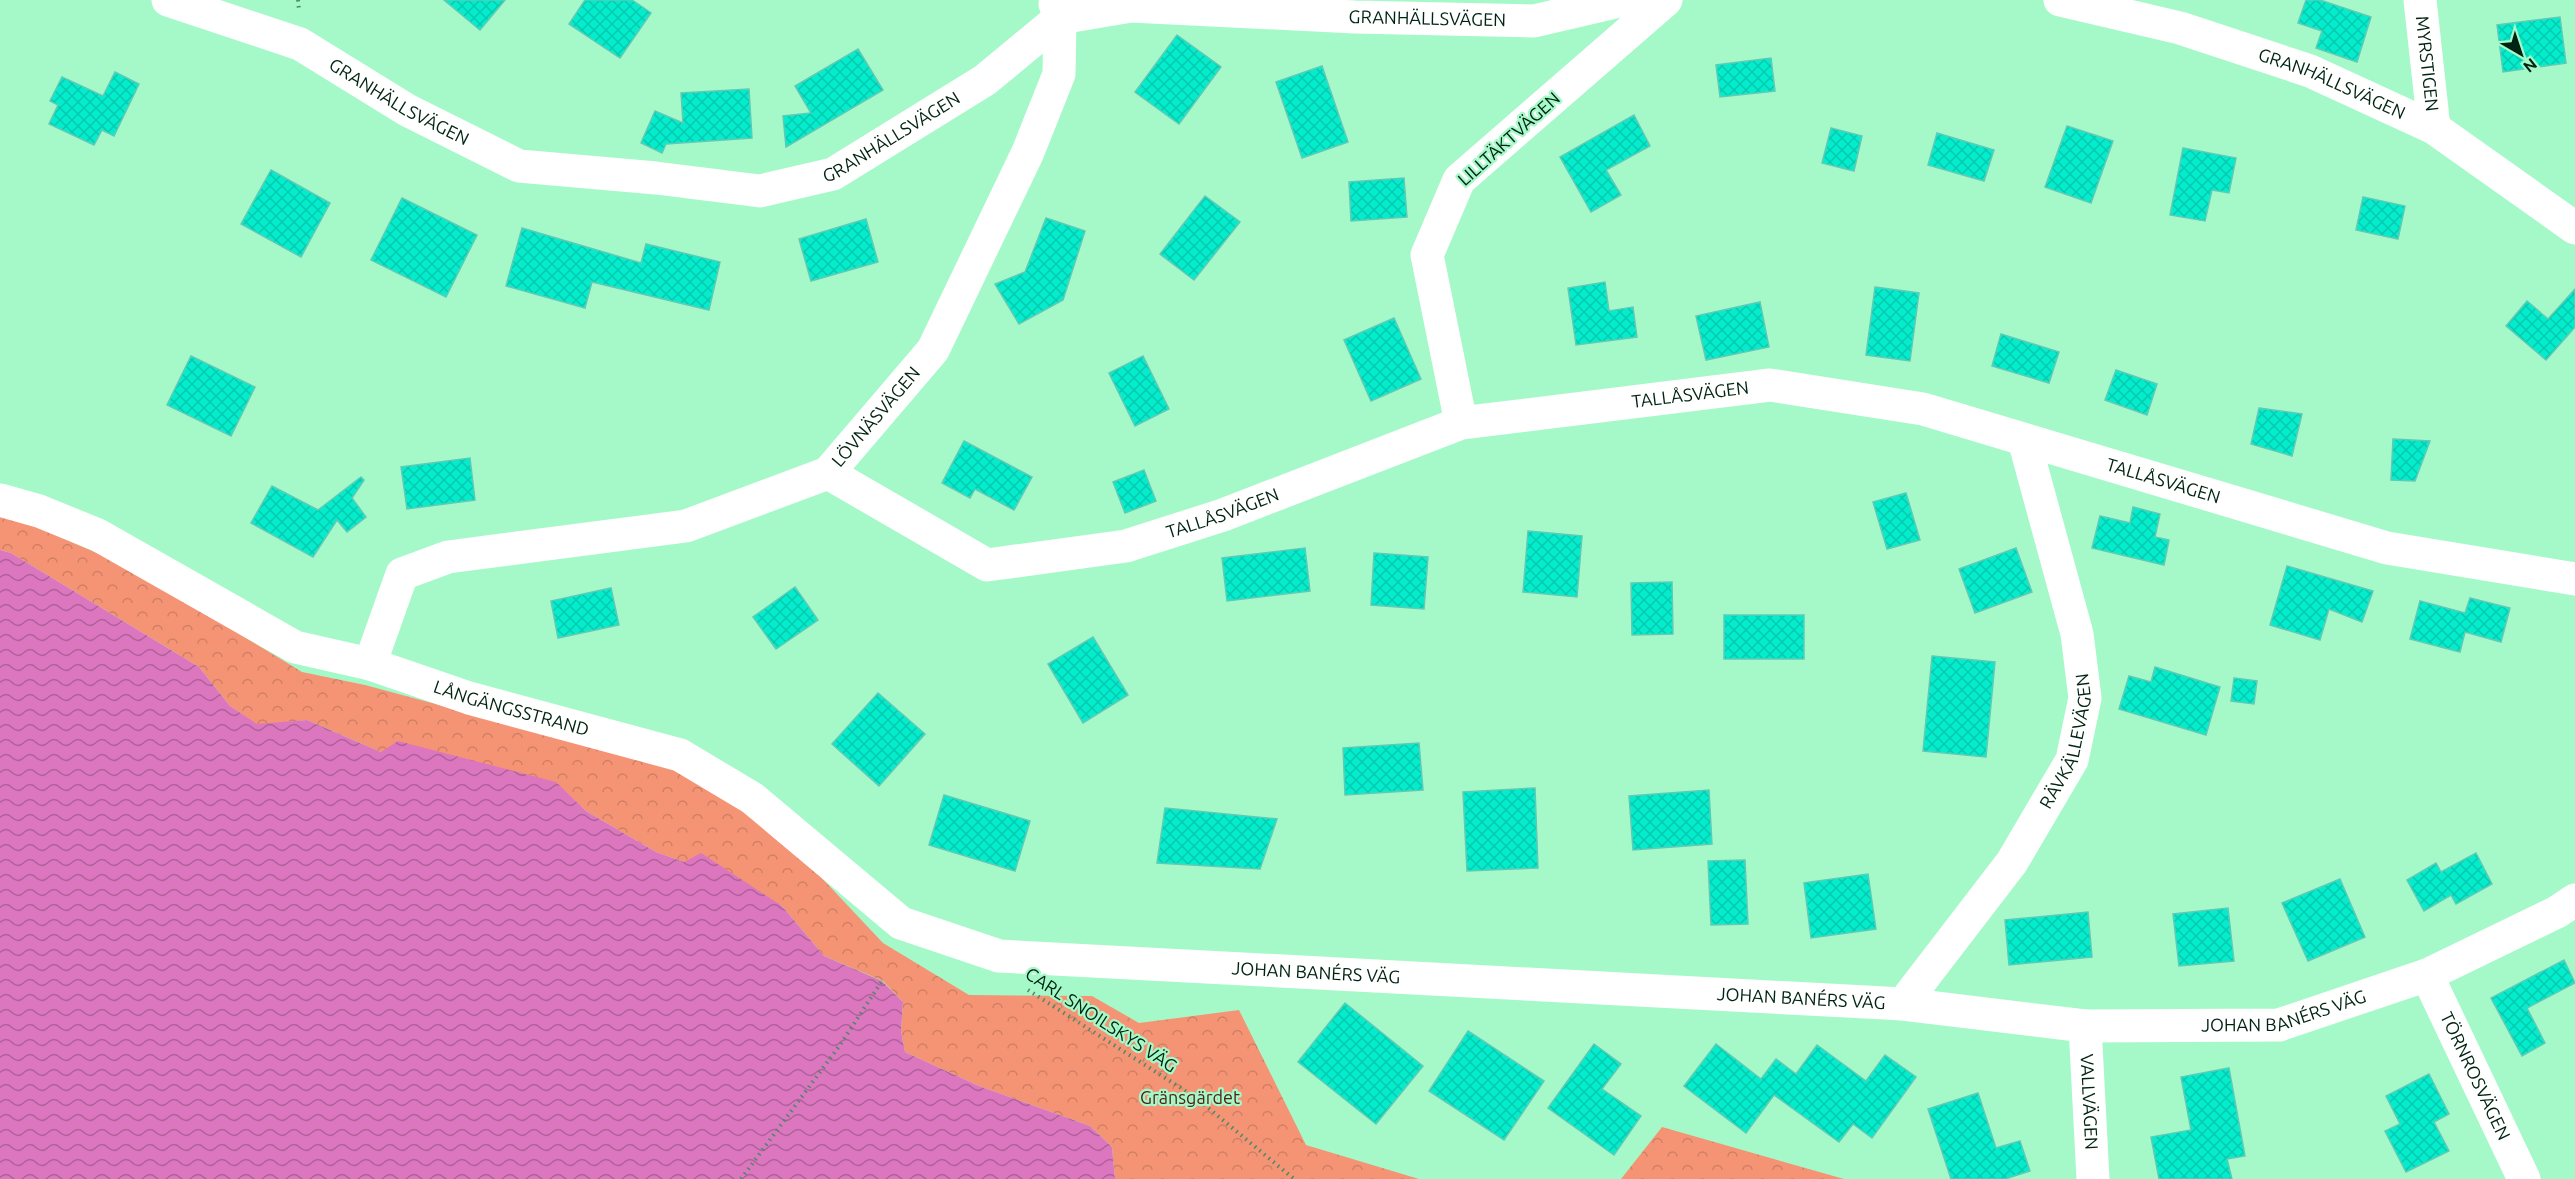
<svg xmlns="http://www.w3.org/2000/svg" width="2575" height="1179" font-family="Ubuntu,sans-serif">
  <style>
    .park { fill: url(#park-crowns) }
    .water { fill: url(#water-waves) }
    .building { fill: url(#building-cross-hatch); stroke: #5fcbb6; stroke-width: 1.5 }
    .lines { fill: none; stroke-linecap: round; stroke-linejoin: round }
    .path { stroke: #4d8868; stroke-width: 4; stroke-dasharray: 1.5 4.5; stroke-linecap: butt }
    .minor { stroke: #fff; stroke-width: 33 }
    .labels { text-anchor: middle; stroke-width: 4.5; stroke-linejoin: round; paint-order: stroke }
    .street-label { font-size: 18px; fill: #002413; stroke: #a5f9c9 }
    .park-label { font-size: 18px; fill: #512314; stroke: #a5f9c9 }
  </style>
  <defs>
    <pattern id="park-crowns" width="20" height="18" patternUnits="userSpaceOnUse" patternTransform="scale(1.5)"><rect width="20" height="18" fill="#f59475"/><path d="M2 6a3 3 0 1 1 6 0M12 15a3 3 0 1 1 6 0" fill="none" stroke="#d07f64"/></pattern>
    <pattern id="water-waves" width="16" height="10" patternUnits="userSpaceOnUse" patternTransform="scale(1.5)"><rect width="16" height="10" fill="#db76bf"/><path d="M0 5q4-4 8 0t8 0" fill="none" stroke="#af619a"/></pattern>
    <pattern id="building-cross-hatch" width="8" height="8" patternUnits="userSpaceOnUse" patternTransform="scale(1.5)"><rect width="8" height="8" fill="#05eccd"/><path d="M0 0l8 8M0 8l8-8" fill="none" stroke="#04caaf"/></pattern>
  </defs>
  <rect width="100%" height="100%" fill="#a5f9c9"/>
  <!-- park -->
  <g class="park">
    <path d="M0,511L129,567L302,672L365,685L673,768L733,802L819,875L883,943L969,995L1092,996L1139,1023L1239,1010L1306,1145L1419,1179H1115L1112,1147L1090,1126L979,1086L905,1052L901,1031L903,1002L883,981L824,956L782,906L684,862L656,852L586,811L555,782L381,752L307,720L258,725L230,706L199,667L11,553L0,550Z"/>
    <path d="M1662,1127L1844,1179H1621Z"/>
  </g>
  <!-- water -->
  <path class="water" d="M0,550L11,553L199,667L230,706L257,724L307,720L381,752L398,741L556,782L586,811L656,852L684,862L701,853L782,906L824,956L882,981L903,1002L901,1031L905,1052L979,1086L1090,1126L1112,1147L1115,1179H0Z"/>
  <!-- building -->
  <g class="building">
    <path d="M444,0H505L480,30Z"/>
    <path d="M585,0H632L651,13L620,58L569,24Z"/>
    <path d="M2306,0H2320L2371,17L2357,62L2316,48L2322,31L2298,23Z"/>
    <path d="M2560,17L2566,63L2503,72L2497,25Z"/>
    <path d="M1177,35L1221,67L1179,124L1135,92Z"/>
    <path d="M858,49L883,90L786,147L783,116L811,113L795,86Z"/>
    <path d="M1771,58L1775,91L1720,97L1716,65Z"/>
    <path d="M1322,66L1348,142L1302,158L1276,82Z"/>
    <path d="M115,72L139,84L114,136L102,130L94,145L49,124L58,105L50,101L62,77L103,96Z"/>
    <path d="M749,89L752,138L666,144L662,153L641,143L655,111L683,123L681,93Z"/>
    <path d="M1634,115L1650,146L1606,170L1621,195L1591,212L1560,157Z"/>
    <path d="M2067,126L2113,141L2091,203L2045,187Z"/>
    <path d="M1831,128L1862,136L1854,171L1822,163Z"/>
    <path d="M1937,133L1994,150L1984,181L1928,165Z"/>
    <path d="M2183,148L2236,158L2229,193L2212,190L2205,221L2170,215Z"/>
    <path d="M271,170L330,203L301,257L241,224Z"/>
    <path d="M1404,178L1407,217L1351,221L1349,182Z"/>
    <path d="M1205,196L1240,222L1194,280L1160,254Z"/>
    <path d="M2363,197L2405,206L2398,239L2356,230Z"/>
    <path d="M402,198L477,235L446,297L371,260Z"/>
    <path d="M1046,218L1085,231L1063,300L1019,324L995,284L1025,272Z"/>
    <path d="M866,219L878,262L811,281L799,239Z"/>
    <path d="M522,228L641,263L646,244L720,262L709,310L592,282L585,308L506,286Z"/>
    <path d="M1605,282L1609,311L1633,307L1637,337L1576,345L1568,288Z"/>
    <path d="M1875,287L1919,293L1910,361L1866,355Z"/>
    <path d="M2575,289V327L2546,360L2506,326L2527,301L2548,319Z"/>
    <path d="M1760,302L1769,347L1706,360L1696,316Z"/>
    <path d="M1394,318L1421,379L1371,401L1344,340Z"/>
    <path d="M2001,334L2059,352L2049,383L1992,366Z"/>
    <path d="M191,356L255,387L231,436L167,405Z"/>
    <path d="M1143,356L1169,409L1135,426L1109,373Z"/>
    <path d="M2116,370L2157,384L2147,415L2105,400Z"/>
    <path d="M2259,408L2302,414L2292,456L2251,444Z"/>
    <path d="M2393,439L2430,441L2415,481L2391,480Z"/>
    <path d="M964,441L1032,477L1014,510L975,489L970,498L942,483Z"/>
    <path d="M470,458L475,500L407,509L401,467Z"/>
    <path d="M1144,470L1156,501L1125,513L1113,482Z"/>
    <path d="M361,477L364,480L352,498L366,517L347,532L337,520L313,557L251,523L272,486L318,510Z"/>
    <path d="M1906,493L1920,540L1887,549L1873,502Z"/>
    <path d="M2133,507L2160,514L2155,537L2169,540L2164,565L2092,548L2100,516L2130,523Z"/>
    <path d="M1528,531L1582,536L1577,597L1523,592Z"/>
    <path d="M1305,548L1310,591L1227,601L1222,558Z"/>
    <path d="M2016,548L2032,592L1975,613L1959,569Z"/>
    <path d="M1374,553L1428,557L1424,609L1371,605Z"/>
    <path d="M2287,566L2373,591L2362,622L2329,609L2320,640L2270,625Z"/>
    <path d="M1672,582L1673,634L1632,635L1631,583Z"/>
    <path d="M795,587L818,620L776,649L753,617Z"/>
    <path d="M611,588L619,625L558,638L551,601Z"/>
    <path d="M2470,598L2510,608L2501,642L2465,632L2460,652L2410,639L2420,601L2465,613Z"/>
    <rect x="1724" y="615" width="80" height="44"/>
    <path d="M1093,637L1128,695L1083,723L1048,664Z"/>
    <path d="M1932,656L1995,662L1986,757L1923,751Z"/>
    <path d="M2155,667L2220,687L2206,735L2119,709L2129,676L2151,682Z"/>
    <path d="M2234,678L2257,681L2254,704L2231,701Z"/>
    <path d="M878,693L925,734L879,786L832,744Z"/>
    <path d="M1419,743L1423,790L1345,795L1343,748Z"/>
    <path d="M1535,788L1538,868L1467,871L1463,792Z"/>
    <path d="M1709,790L1712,844L1633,850L1629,796Z"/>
    <path d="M944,795L1030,821L1015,871L929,845Z"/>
    <path d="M1165,808L1277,819L1260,869L1157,863Z"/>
    <path d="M2476,853L2492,884L2456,904L2451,895L2424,911L2407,880L2436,863L2441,872Z"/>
    <path d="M1745,860L1748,924L1711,925L1708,861Z"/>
    <path d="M1868,874L1876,929L1811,938L1804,883Z"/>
    <path d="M2340,879L2365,937L2308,961L2282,903Z"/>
    <path d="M2228,908L2234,961L2179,966L2173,914Z"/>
    <path d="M2088,912L2092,957L2009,965L2005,920Z"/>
    <path d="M2564,960L2575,983L2527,1008L2545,1043L2522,1056L2491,998Z"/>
    <path d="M1345,1003L1423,1066L1376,1124L1298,1062Z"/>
    <path d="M1468,1031L1544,1081L1504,1140L1429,1091Z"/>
    <path d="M1594,1044L1621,1064L1602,1089L1641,1116L1614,1155L1548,1108Z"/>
    <path d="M1716,1044L1761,1079L1776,1059L1796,1074L1817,1045L1866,1081L1885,1055L1916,1077L1872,1138L1853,1124L1839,1142L1774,1095L1746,1133L1684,1086Z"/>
    <path d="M2229,1068L2245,1156L2227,1159L2232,1179H2159L2151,1137L2191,1130L2181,1077Z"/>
    <path d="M2429,1074L2449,1114L2434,1122L2449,1151L2406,1172L2385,1131L2400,1124L2386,1096Z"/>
    <path d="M1978,1093L1996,1148L2020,1141L2030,1171L2005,1179H1951L1928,1109Z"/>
  </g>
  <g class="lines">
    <!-- path -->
    <g class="path">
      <path d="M298,0L299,10"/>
      <path d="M1028,990L1195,1097L1294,1179"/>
      <path d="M741,1179L840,1045L882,981"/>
    </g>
    <!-- minor -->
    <g class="minor">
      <path id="s1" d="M168,0L300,44L407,110L519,166L656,178L760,191L833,174L985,80L1060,18L1131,6L1355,17L1534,21L1624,0"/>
      <path id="s2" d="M2060,0L2180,28L2310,71L2434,128L2575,228"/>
      <path id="s3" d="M2420,0L2434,128"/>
      <path d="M1461,423L1427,255L1459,180L1666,0"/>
      <path id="s4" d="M828,473L987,565L1126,546L1223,515L1461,423L1770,385L1923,409L2387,548L2575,579"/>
      <path id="s5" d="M0,500L39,511L98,535L295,647L370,664L469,698L680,755L752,798L901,923L999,956L1903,1004L2085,1026L2279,1025L2427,975L2557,912L2575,900"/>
      <path id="s6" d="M370,664L402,574L448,557L686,526L828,473L933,350L1028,152L1059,74L1060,18L1055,4"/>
      <path id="s7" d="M2427,975L2524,1179"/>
      <path id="s8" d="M1903,1004L2012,862L2072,760L2085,698L2077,634L2024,440"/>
      <path id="s9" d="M2085,1026L2093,1179"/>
    </g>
  </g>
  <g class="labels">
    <!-- street labels -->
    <g class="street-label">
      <text dy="6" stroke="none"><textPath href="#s1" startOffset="1352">GRANHÄLLSVÄGEN</textPath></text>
      <text dy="6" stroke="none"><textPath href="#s3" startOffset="64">MYRSTIGEN</textPath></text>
      <text dy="6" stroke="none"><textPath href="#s2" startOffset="285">GRANHÄLLSVÄGEN</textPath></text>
      <text dy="6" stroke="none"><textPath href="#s1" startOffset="254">GRANHÄLLSVÄGEN</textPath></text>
      <text dy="6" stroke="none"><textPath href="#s1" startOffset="776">GRANHÄLLSVÄGEN</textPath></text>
      <text transform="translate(1509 139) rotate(-42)" y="6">LILLTÄKTVÄGEN</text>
      <text dy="6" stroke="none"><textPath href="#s4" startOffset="912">TALLÅSVÄGEN</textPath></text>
      <text dy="6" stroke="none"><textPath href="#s6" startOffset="610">LÖVNÄSVÄGEN</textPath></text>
      <text dy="6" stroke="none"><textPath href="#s4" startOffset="1398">TALLÅSVÄGEN</textPath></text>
      <text dy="6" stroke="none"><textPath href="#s4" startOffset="426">TALLÅSVÄGEN</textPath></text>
      <text dy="6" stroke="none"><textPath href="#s5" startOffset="556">LÅNGÄNGSSTRAND</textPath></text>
      <text dy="6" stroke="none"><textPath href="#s8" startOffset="314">RÄVKÄLLEVÄGEN</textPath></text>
      <text dy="6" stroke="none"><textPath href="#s5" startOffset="1430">JOHAN BANÉRS VÄG</textPath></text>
      <text dy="6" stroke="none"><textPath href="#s5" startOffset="1916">JOHAN BANÉRS VÄG</textPath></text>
      <text dy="6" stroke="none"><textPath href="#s5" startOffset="2402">JOHAN BANÉRS VÄG</textPath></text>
      <text transform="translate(1101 1020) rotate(33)" y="6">CARL SNOILSKYS VÄG</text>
      <text dy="6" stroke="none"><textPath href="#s7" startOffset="112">TÖRNROSVÄGEN</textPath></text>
      <text dy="6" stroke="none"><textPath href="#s9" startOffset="76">VALLVÄGEN</textPath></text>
    </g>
    <!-- park labels -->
    <g class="park-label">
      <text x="1190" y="1104">Gränsgärdet</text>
    </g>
  </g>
  <!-- north arrow -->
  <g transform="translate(2521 54) rotate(141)" stroke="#a5f9c9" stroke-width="4.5" paint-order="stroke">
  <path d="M0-4.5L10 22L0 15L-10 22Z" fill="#002413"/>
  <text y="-9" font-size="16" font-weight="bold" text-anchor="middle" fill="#002413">N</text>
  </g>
</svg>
